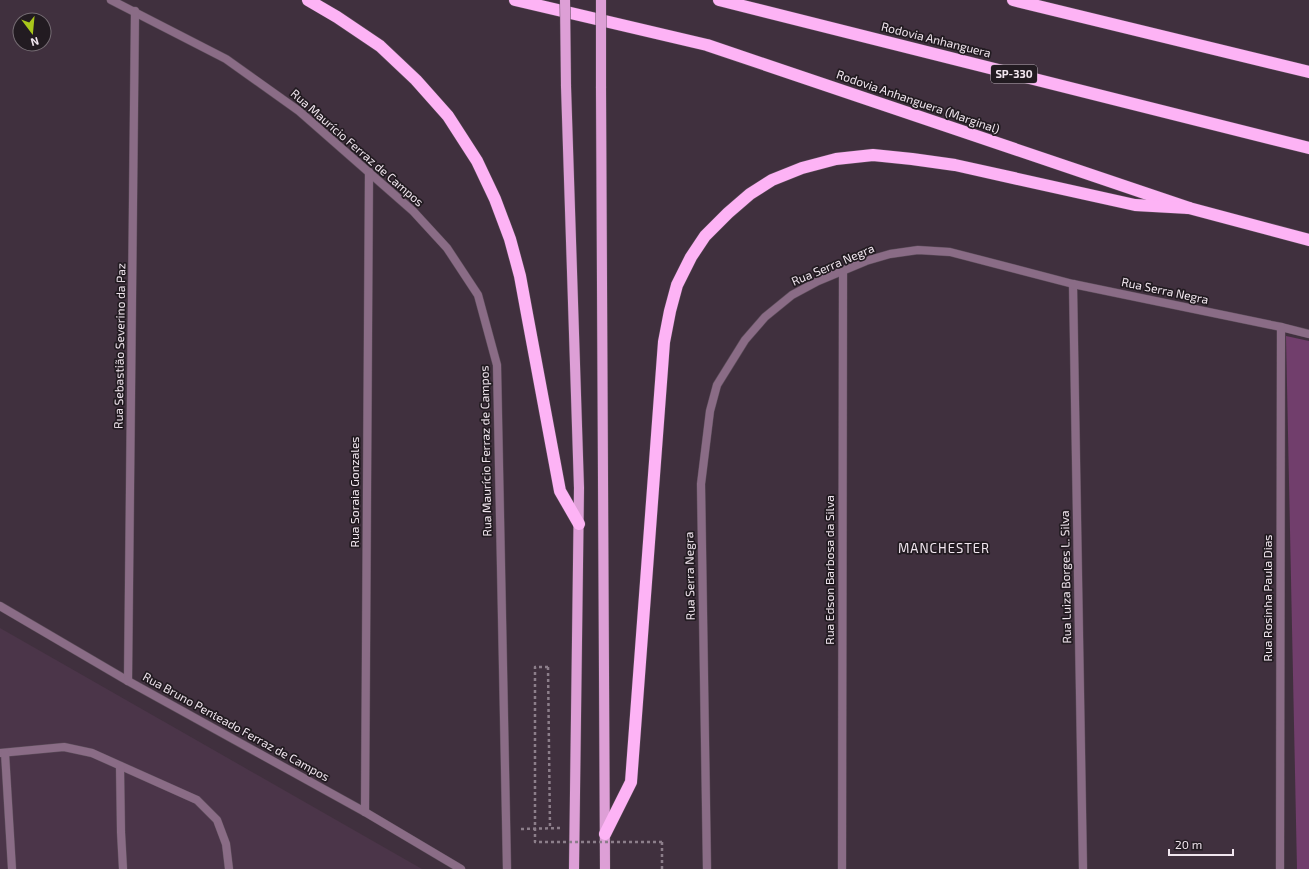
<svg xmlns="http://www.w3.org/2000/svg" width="1309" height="869" font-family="'Exo 2',sans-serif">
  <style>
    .built { fill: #4b3549 }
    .green { fill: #713e6c }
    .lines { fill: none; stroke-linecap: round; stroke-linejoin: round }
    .lane-casing { stroke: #5c4d5a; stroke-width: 9 }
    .street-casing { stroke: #5c4d5a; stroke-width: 9 }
    .primary-casing { stroke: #5c4d5a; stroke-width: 11 }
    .highway-casing { stroke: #5c4d5a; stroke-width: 13 }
    .path { stroke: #8c7e8a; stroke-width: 2.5; stroke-dasharray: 3 3; stroke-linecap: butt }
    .lane { stroke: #8a6c86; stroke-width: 8 }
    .street { stroke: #8a6c86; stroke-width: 8 }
    .primary { stroke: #dd9fd6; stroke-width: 10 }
    .highway { stroke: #fdb3f5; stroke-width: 12 }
    .primary-bridge-casing { stroke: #5c4d5a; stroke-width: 11; stroke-linecap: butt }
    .path-bridge { stroke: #8c7e8a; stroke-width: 2.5; stroke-dasharray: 3 3; stroke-linecap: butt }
    .primary-bridge { stroke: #dd9fd6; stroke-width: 10 }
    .labels { text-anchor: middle; stroke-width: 3.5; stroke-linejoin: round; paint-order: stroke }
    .shield { fill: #221b21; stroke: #b3a9b1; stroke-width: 1 }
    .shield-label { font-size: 11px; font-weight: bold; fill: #f1e6ef }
    .street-label { font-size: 12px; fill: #f1e6ef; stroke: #221b21 }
    .neighbourhood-label { font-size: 13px; letter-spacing: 1px; fill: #f1e6ef; stroke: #221b21 }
  </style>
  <rect width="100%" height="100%" fill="#40303e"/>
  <!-- built -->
  <path class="built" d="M0,628L422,869H0Z"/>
  <!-- green -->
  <path class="green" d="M1286,336L1309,341V869H1297Z"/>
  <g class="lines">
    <!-- lane casing -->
    <g class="lane-casing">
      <g id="lane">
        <path d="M0,753L64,747L92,753L197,800L217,820L226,844L229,869"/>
        <path d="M5,753L12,869"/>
        <path d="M120,766L121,832L123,869"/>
      </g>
    </g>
    <!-- street casing -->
    <g class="street-casing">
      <g id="street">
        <path d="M111,0L226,59L299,111L413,211L447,248L478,295L497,365L507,869"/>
        <path d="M1073,284L1083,869"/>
        <path d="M0,606L128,681L365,812L461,869"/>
        <path d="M128,681L135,11"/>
        <path d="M365,812L369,172"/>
        <path d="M707,869L701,484L710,411L717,385L745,340L765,317L792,295L818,281L866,261L890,254L918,250L950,252L1073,284L1281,327L1309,334"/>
        <path d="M842,869L843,271"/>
        <path d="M1280,869L1281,327"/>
      </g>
    </g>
    <!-- primary casing -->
    <g class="primary-casing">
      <g id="primary">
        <path d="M566,86L579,488L574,869"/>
        <path d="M601,88L605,869"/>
      </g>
    </g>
    <!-- highway casing -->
    <g class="highway-casing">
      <g id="highway">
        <path d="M308,0L337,17L380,46L416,80L448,116L477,161L495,199L510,239L520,276L527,314L560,491L579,524"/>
        <path d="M515,0L707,45L1189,208L1309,240"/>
        <path d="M719,0L1309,148"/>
        <path d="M1013,0L1309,72"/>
        <path d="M605,834L631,782L664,342L670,311L677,285L691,257L705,236L728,213L750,194L772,180L802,168L836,159L873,155L912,159L955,165L1135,205L1189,208"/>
      </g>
    </g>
    <!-- path -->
    <g class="path">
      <path d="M548,667L550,828"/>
      <path d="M521,829L560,828"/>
      <path d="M662,869V842"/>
    </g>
    <!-- lane -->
    <use href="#lane" class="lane"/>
    <!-- street -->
    <use href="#street" class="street"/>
    <!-- primary -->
    <use href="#primary" class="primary"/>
    <!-- highway -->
    <use href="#highway" class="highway"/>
    <!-- primary-bridge casing -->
    <g class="primary-bridge-casing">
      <g id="primary-bridge">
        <path d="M565,0L566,86"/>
        <path d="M601,0V88"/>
      </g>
    </g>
    <!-- path-bridge -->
    <path class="path-bridge" d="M548,667H535V842H662"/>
    <!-- primary-bridge -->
    <use href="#primary-bridge" class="primary-bridge"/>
  </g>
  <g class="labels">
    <!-- shield labels -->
    <rect class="shield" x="991" y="65" width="46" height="18" rx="3"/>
    <g class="shield-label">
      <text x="1014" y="78">SP-330</text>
    </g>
    <!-- street labels -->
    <g class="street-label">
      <text transform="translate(936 40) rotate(14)" y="4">Rodovia Anhanguera</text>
      <text transform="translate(918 102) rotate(19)" y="4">Rodovia Anhanguera (Marginal)</text>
      <text transform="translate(357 148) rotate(41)" y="4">Rua Maurício Ferraz de Campos</text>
      <text transform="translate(833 265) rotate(-23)" y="4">Rua Serra Negra</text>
      <text transform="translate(1165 291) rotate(12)" y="4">Rua Serra Negra</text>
      <text transform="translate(120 346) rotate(-89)" y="4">Rua Sebastião Severino da Paz</text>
      <text transform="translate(486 451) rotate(-91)" y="4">Rua Maurício Ferraz de Campos</text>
      <text transform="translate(355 492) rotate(-90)" y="4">Rua Soraia Gonzales</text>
      <text transform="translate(830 570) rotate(-90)" y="4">Rua Edson Barbosa da Silva</text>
      <text transform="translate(690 576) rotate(-91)" y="4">Rua Serra Negra</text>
      <text transform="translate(1066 577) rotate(-91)" y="4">Rua Luiza Borges L. Silva</text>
      <text transform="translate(1268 598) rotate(-90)" y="4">Rua Rosinha Paula Dias</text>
      <text transform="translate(236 727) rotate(29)" y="4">Rua Bruno Penteado Ferraz de Campos</text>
    </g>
    <!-- neighbourhood labels -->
    <g class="neighbourhood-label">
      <text x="944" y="553">MANCHESTER</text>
    </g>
  </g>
  <!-- north arrow -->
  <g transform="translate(32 32) rotate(164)"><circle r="19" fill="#221b21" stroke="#756c73"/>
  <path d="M0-3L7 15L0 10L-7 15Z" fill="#a9c71b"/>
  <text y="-6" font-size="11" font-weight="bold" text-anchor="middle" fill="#f1e6ef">N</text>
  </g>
  <!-- scale -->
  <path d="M1169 849v6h64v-6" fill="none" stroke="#f1e6ef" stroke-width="2"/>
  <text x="1175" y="849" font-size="12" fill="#f1e6ef" stroke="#221b21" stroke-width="3" paint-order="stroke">20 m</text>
</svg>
